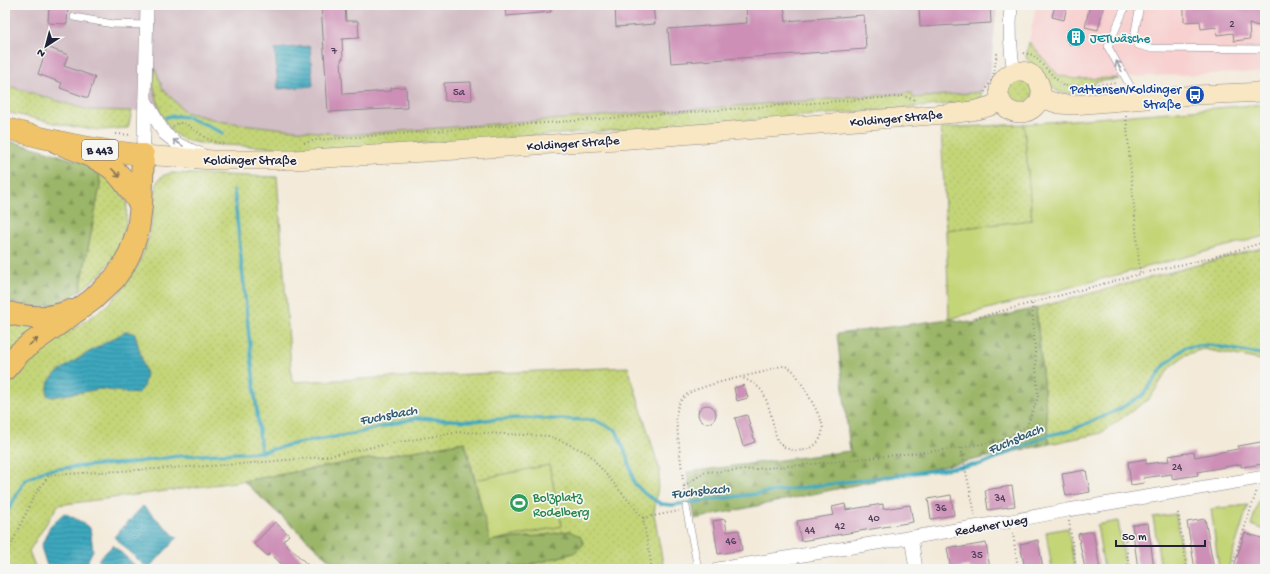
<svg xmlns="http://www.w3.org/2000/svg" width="1270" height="574" font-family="'Gochi Hand',sans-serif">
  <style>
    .built { fill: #f7d0cf }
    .industrial { fill: #d2bec5 }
    .grass { fill: url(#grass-dots); stroke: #737c5a }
    .forest { fill: url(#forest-firs); stroke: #5e6c52 }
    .park { fill: url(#park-crowns); stroke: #737c5a }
    .garden { fill: #c4d578; stroke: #737c5a }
    .water { fill: url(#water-rules); stroke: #30657c }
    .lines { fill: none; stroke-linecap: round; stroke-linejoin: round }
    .stream { stroke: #3ea8be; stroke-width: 3.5 }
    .building { fill: #cd8fb6 }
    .lane-casing { stroke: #8a868a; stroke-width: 8 }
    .street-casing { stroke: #8a868a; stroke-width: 14 }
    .secondary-casing { stroke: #8a868a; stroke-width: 20 }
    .primary-casing { stroke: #8a868a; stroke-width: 22 }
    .highway-casing { stroke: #8a868a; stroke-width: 24 }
    .path { stroke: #8a868a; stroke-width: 2; stroke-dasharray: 1 3; stroke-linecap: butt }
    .lane { stroke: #fff; stroke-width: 7 }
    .street { stroke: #fff; stroke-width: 13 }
    .secondary { stroke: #f9e7c3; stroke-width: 19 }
    .primary { stroke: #f0c369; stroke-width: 21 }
    .highway { stroke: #f0c369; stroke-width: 22 }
    .oneway { stroke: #9c9ca7 }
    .oneway2 { stroke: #897252 }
    .labels { text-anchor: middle; stroke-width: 3.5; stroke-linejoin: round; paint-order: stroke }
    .number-label { font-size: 11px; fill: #4d3d5a }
    .shield { fill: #f6f6f2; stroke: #626272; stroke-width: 1 }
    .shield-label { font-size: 12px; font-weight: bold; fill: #22223b }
    .culture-label { font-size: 13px; fill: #0d838f; stroke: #f6f6f2; text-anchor: start }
    .transit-label { font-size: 13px; fill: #164399; stroke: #f6f6f2; text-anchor: end }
    .street-label { font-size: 13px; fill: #22223b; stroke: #f6f6f2 }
    .leisure-label { font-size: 13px; fill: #27864d; stroke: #f6f6f2; text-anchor: start }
    .water-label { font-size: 14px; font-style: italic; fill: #2d586f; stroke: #f6f6f2 }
  </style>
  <defs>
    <pattern id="grass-dots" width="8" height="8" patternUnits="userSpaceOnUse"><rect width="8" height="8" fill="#c4d578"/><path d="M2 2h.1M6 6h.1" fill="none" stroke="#a8b769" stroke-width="1.8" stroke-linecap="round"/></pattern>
    <pattern id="forest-firs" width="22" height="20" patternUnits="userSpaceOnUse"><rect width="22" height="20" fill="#9bb668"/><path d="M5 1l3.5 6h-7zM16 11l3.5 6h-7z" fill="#7e9457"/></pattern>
    <pattern id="park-crowns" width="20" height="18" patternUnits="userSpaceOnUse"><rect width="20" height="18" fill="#c4d578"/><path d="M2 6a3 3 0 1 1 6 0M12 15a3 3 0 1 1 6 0" fill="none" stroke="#a8b769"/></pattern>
    <pattern id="water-rules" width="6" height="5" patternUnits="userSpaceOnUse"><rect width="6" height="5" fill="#3ea8be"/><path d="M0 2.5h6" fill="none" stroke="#34889c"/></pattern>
  </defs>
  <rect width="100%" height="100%" fill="#f6f6f2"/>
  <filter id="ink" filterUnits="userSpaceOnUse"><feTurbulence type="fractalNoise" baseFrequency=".025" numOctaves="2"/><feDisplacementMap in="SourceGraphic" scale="8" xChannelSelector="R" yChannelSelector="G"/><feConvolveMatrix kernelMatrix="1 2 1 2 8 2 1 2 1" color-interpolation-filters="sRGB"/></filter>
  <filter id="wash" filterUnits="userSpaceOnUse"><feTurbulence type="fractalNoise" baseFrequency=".012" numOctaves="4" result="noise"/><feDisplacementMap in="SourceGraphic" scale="16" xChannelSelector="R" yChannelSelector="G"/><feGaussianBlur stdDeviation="0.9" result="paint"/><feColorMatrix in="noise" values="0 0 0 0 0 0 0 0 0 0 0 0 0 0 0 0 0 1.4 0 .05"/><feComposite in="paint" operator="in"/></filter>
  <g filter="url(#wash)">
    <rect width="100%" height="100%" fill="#f3ead9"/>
    <!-- built -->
    <path class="built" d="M1036,5H1265V72L1074,79L1058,75L1029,42Z"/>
    <!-- industrial -->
    <path class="industrial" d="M5,5H997L990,77L981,92L913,98L912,93L868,96L348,135L276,128L224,122L185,112L88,110L5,85Z"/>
    <!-- grass -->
    <g class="grass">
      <path d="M1029,42L1058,75L1075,79L1119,78L1120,79L1095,82L1093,88C1078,92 1062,99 1050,85C1047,81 1046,77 1043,74C1039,68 1032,65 1027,59L1026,57Z"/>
      <path d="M155,68L163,89L185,112L224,122L276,128L348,135L912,93L913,98L981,92V98L970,102L907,108L648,128L355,148L304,149L205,144L184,140L172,132L161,114L153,84Z"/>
      <circle cx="1020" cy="92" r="13"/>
      <path d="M5,85L88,110L132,111L128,128C118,128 109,130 100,130C68,128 36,118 5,112Z"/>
      <path d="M1024,124L1032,220L946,230L941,128Z"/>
      <path d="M99,168L109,175L127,202L126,224L119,249L103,272L80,291L100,186Z"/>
      <path d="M171,173L277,177L292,382L628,367L660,471L654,514L664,569H514L574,553L569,531L539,536L490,541L562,526L549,465L475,480L465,442L243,481L58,505L29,551L36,569H5V548H7L5,543V386C13,375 21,365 31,357C52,339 78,327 100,311C116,299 134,275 142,256C153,232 152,207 157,182L162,176Z"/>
      <path d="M1265,247V358L1261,360L1203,349L1185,355L1170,367L1150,398L1101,433L1049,444L1036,308Z"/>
      <path d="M5,318L55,319L5,360Z"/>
    </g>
    <!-- forest -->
    <g class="forest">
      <path d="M5,140L40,149L99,168L100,186L80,291L57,305L32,308L5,300Z"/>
      <path d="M1036,308L1049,444L695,519L687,472L850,451L837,334L949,319L973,323Z"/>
      <path d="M465,442L490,541L539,536L569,531L580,536L584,544L574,553L514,569H339L243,481Z"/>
    </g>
    <!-- park -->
    <path class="park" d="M1259,500H1265V530L1251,525Z"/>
    <!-- garden -->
    <g class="garden">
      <path d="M1265,104V236L949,319L946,230L1032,220L1024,124Z"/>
      <path d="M549,465L562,526L490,541L475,480Z"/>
      <path d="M1248,505L1228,569H1219L1211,509Z"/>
      <path d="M1176,514L1184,569H1161L1153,517Z"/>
      <path d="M1118,521L1126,569H1104L1097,525Z"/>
      <path d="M1068,528L1075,569H1052L1046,532Z"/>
    </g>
    <!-- water -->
    <g class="water">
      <path d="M310,46L313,86L278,89L275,49Z"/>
      <path d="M127,331L135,334L146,374L143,387L137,394L100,389L52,397L47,395C47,391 48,386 49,382C55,369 112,339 127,331Z"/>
      <path d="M143,506L177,538L148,569L114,537Z"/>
      <path d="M64,513L78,520L90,528L93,550L88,560L90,569H48L41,547L50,526Z"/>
      <path d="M113,545L139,569H108L98,560Z"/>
    </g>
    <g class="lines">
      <!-- stream -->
      <g class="stream">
        <path d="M166,117C186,112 205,125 223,133"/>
        <path d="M234,190L261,452"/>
        <path d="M5,516L25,480L46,470L84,466L130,463L179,456L261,452L298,443L353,434L417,418L468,421L517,418L594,420L616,430L628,459L634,483L645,494L661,504L672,505L982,464L1049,435L1069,431L1116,411L1143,395L1164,366L1185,347L1210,345L1253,353L1265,354"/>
      </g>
    </g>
    <g id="blocks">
      <!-- building -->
      <g class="building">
        <path d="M49,5H68L67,24L48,23Z"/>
        <path d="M321,5H345L346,21H358L359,38L342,39L343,59H341L343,94L391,91V88L406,87L407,108L328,112Z"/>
        <path d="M505,5H550L551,12L506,16Z"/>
        <path d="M615,5H653L655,24L616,27Z"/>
        <path d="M746,5H784L786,21L864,15L866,49L671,63L668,29L747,23Z"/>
        <path d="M919,5H990L991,23L920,27Z"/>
        <path d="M1055,5H1067L1064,20L1052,17Z"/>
        <path d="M1090,5H1104L1098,30L1085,27Z"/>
        <path d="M1184,5H1265V27L1249,24L1250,39L1234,41L1233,33L1217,35L1216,27L1201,29L1200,21L1184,22Z"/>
        <path d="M1072,31L1082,33L1079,46L1069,44Z"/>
        <path d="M47,47L68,55L64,66L95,77L88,98L60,88L62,83L38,74Z"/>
        <path d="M471,82L472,100L445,101L444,83Z"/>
        <path d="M744,385L748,398L737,401L734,388Z"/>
        <circle cx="707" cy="414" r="9"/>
        <path d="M747,415L755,442L743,446L735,418Z"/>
        <path d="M1261,442L1264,464L1241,467V464L1197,472L1198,475L1172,479V474L1143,478L1144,483L1131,485L1128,462L1146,459V464L1169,461L1168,456L1194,452L1195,457L1238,449V446Z"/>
        <path d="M1086,470L1090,492L1066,496L1062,474Z"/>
        <path d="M1012,486L1015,506L988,510L985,490Z"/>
        <path d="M951,495L954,515L931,519L928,499Z"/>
        <path d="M845,504L846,510L883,504V509L910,505L913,522L801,541L797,521L834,515L832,507Z"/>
        <path d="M725,519L727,532L739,530L742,550L718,554L713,521Z"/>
        <path d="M1205,519L1214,569H1195L1187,522Z"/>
        <path d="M275,522L289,535L283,541L312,569H287L270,553L268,556L254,544Z"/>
        <path d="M1148,523L1154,569H1138L1132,525Z"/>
        <path d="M1093,531L1100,569H1085L1078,534Z"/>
        <path d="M1245,533L1265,539V569H1233Z"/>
        <path d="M1038,540L1043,569H1025L1020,544Z"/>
        <path d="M986,543L990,569H970L969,566L951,569L947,548L957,546V548Z"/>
      </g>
    </g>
  </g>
  <g filter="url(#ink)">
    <use href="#blocks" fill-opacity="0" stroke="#8a868a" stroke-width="1"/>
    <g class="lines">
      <!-- lane casing -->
      <g class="lane-casing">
        <g id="lane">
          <path d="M1126,5L1108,47L1137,98"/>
          <path d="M1140,5L1134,37L1138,45L1149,48L1265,49"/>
          <path d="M74,17L113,24L147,25"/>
          <path d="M686,507L698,569"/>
        </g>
      </g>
      <!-- street casing -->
      <g class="street-casing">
        <g id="street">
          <path d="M1011,5C1009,28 1010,49 1014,72"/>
          <path d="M145,100L164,133L179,145L204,156"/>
          <path d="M143,155L144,136L147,5"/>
          <path d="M911,537L916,569"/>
          <path d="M718,569L1011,521L1068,510L1265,477"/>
        </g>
      </g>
      <!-- secondary casing -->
      <g class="secondary-casing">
        <g id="secondary">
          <circle cx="1020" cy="92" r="21"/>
          <path d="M1041,98L1059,104L1073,105L1195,95L1265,92"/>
          <path d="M143,155L213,160H294L618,140L957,113C973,111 987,109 1001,101"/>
        </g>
      </g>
      <!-- primary casing -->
      <g class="primary-casing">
        <path id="primary" d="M5,128C50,141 96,150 143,155"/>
      </g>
      <!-- highway casing -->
      <g class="highway-casing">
        <g id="highway">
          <path d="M57,142C76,150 98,157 114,170C125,180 133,194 141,205"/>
          <path d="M5,312C26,318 49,320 70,311"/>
          <path d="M5,369L19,353L29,345L92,300L114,279L123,266L130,253L138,230L141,205L143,155"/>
        </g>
      </g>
      <!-- path -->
      <g class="path">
        <path d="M1023,53L1033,55L1063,86L1117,83"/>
        <path d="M985,92L993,77L997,54H1000"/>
        <path d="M1126,116L1140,274"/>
        <path d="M173,126L179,123H185L203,136L210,140L224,144"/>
        <path d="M116,134L132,135"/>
        <path d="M304,143L316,140L893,97L904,96L915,100"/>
        <path d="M972,319L1140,274L1206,259L1265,242"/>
        <path d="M961,448C965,470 971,492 975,515"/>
        <path d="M684,486L705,472L744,470L812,464L961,448L1002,440L1027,426L1038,397L1032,303"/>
        <path d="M685,499L676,418C677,409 678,402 685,396C695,386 747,376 763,372C769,370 778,366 784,366C786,366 790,368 792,370C799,376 819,414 822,423C824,431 821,440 815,445C805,454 784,452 777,440C774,429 768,396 760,389C755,383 748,381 741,377"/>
        <path d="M1178,513L1187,569"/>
        <path d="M1069,521L1076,569"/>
        <path d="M1013,533L1018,569"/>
        <path d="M1125,536L1129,569"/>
        <path d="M5,558L34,496L49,475L241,464L322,457L399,442L459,432L550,436L588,453L643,518"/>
        <path d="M652,569L643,518L679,511"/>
        <path d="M1231,569L1257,490"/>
      </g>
      <!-- lane -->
      <use href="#lane" class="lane"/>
      <!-- street -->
      <use href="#street" class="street"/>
      <!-- secondary -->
      <use href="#secondary" class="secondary"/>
      <!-- primary -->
      <use href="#primary" class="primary"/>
      <!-- highway -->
      <use href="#highway" class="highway"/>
    </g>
    <!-- one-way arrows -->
    <defs><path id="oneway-shaft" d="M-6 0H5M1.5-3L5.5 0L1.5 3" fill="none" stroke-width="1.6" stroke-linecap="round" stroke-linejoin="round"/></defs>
    <g class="oneway">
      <use href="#oneway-shaft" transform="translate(1119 66) rotate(-118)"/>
      <use href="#oneway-shaft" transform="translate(178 143) rotate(-148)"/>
    </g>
    <g class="oneway2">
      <use href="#oneway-shaft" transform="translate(116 173) rotate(45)"/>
      <use href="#oneway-shaft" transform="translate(33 342) rotate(-36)"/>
    </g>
  </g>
  <!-- icons -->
  <defs>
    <g id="building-disc" transform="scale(1)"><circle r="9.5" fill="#0f9aa8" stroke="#f6f6f2"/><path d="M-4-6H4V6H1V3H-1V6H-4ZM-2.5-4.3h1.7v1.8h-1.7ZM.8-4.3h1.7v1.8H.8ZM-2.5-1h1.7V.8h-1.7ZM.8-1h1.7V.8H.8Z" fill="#fff"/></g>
    <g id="bus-disc" transform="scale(1)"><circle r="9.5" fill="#1a4fb4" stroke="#f6f6f2"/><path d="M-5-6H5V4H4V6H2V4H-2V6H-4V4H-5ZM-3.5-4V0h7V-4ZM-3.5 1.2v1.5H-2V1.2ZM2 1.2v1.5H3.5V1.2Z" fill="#fff"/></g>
    <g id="stadium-disc" transform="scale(1)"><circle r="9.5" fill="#2e9e5b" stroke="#f6f6f2"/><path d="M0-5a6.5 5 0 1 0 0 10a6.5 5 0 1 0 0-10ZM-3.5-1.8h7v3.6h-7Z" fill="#fff"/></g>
  </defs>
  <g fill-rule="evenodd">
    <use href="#building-disc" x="1076" y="37"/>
    <use href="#bus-disc" x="1195" y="95"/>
    <use href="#stadium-disc" x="519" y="503"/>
  </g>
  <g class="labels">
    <!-- number labels -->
    <g class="number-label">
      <text x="1232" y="27">2</text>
      <text x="334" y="54">7</text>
      <text x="459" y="95">5a</text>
      <text x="1177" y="470">24</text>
      <text x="1000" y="501">34</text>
      <text x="941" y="511">36</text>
      <text x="874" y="521">40</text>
      <text x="840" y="529">42</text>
      <text x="810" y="533">44</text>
      <text x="731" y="544">46</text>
      <text x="977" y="558">35</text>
    </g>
    <!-- shield labels -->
    <rect class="shield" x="82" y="140" width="36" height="20" rx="3"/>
    <g class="shield-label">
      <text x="100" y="154">B 443</text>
    </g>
    <!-- culture labels -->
    <g class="culture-label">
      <text x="1090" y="42">JETwäsche</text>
    </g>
    <!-- transit labels -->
    <g class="transit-label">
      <text x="1181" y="93">Pattensen/Koldinger<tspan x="1181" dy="15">Straße</tspan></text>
    </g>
    <!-- street labels -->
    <g class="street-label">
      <text transform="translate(896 117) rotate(-5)" y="5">Koldinger Straße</text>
      <text transform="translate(573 142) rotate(-4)" y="5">Koldinger Straße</text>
      <text x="250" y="164">Koldinger Straße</text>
      <text transform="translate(991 524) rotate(-10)" y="5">Redener Weg</text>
    </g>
    <!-- leisure labels -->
    <g class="leisure-label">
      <text x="533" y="501">Bolzplatz<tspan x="533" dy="15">Rodelberg</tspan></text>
    </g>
    <!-- water labels -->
    <g class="water-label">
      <text transform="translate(388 414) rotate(-11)" y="5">Fuchsbach</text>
      <text transform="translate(1015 438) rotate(-23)" y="5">Fuchsbach</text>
      <text transform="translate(700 490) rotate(-6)" y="5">Fuchsbach</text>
    </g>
  </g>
  <!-- margin -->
  <rect width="1270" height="574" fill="none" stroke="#f6f6f2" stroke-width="20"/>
  <!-- north arrow -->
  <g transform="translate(46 46) rotate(216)" stroke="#f6f6f2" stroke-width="3" paint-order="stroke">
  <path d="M0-3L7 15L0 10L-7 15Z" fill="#22223b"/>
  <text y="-6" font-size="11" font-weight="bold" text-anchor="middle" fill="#22223b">N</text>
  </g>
  <!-- scale -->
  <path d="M1116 540v6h89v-6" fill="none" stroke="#22223b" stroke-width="2"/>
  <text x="1122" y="540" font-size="12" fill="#22223b" stroke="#f6f6f2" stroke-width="3" paint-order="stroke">50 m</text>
</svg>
